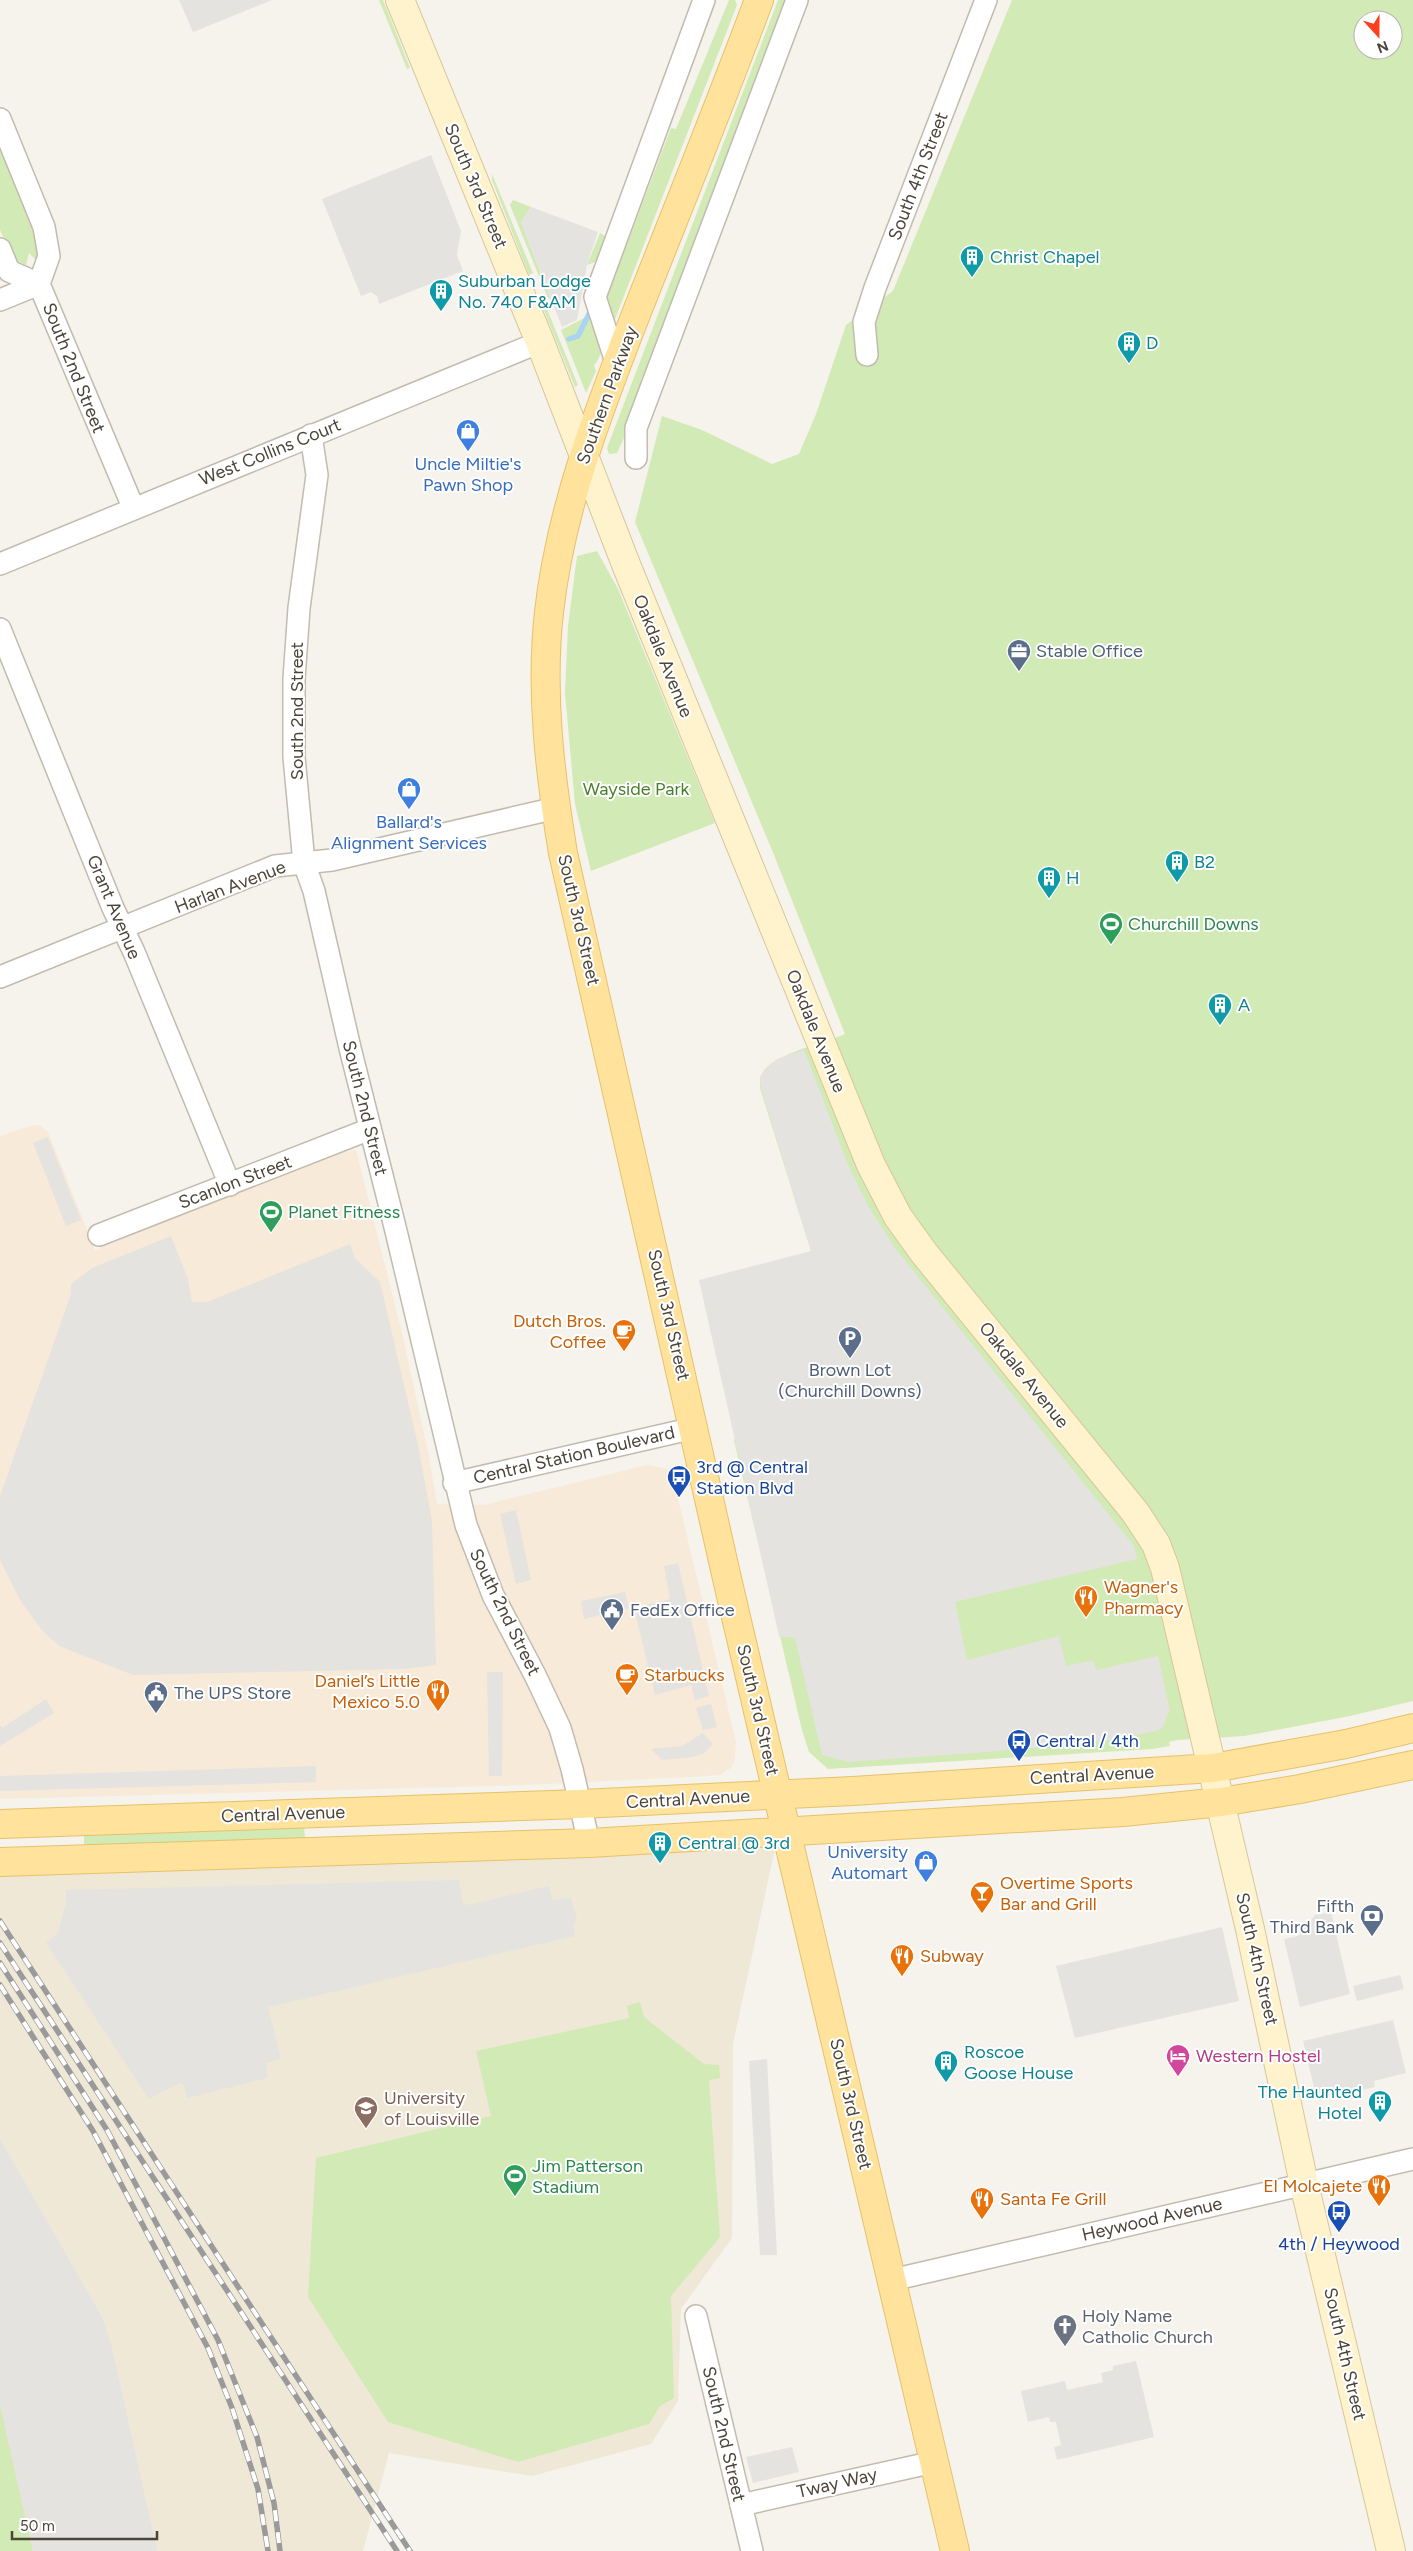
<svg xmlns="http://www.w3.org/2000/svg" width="1413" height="2551" font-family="Figtree,sans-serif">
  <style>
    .commercial { fill: #f7ead8 }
    .education { fill: #efe8d6 }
    .green { fill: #d2eab5; fill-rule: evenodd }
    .parking { fill: #e5e3e0 }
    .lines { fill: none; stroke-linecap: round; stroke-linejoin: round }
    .stream { stroke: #a9d4f2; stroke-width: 5.5 }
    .minor-casing { stroke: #c2bbae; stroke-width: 24 }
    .secondary-casing { stroke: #d6c79b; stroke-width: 30 }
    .primary-casing { stroke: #e6c16a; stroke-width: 30 }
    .minor { stroke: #fff; stroke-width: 21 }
    .secondary { stroke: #fff3cd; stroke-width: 28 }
    .primary { stroke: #ffe39c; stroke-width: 28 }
    .rail-casing { stroke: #9a9a9a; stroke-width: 5.5 }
    .rail { stroke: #fff; stroke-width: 4; stroke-dasharray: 11; stroke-linecap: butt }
    .labels { text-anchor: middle; stroke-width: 4; stroke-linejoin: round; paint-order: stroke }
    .street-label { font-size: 18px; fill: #4b4439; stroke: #fff }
    .culture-label { font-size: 18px; fill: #0d838f; stroke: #fff; text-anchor: start }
    .shop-label { font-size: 18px; fill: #366cbe; stroke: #fff }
    .service-label { font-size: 18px; fill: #4e5e75; stroke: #fff; text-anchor: start }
    .park-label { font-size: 18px; fill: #4a7f2a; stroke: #fff }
    .leisure-label { font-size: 18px; fill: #27864d; stroke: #fff; text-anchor: start }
    .food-label { font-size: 18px; fill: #c56008; stroke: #fff; text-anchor: start }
    .transit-label { font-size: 18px; fill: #164399; stroke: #fff; text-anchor: start }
    .hotel-label { font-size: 18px; fill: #b23c85; stroke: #fff; text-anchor: start }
    .education-label { font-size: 18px; fill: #785e54; stroke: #fff; text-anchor: start }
    .worship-label { font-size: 18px; fill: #5b616d; stroke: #fff; text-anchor: start }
  </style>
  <rect width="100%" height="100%" fill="#f6f3ec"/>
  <!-- commercial -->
  <path class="commercial" d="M33,1125L41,1126L48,1132L95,1250L328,1156L356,1150L403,1337L429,1457L437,1504L484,1505L647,1465L664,1468L672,1473L736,1742L735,1759L731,1768L719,1775L707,1776L527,1785L0,1799V1136Z"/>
  <!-- education -->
  <path class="education" d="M776,1844L733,2044L732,2238L681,2309L678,2401L651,2444L532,2476L389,2453L363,2551H0V1876Z"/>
  <!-- green -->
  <g class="green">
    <path d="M379,0H383L410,68L407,69Z"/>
    <path d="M729,0H735L737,5L612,327L605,302L671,128L676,129Z"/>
    <path d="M778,0H787L711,195L714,204L632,421L617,453L609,454L607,448Z"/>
    <path d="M1012,0H1413V1701L1350,1716L1245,1736L1177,1740L1169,1742L1170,1746L1152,1749L828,1769L809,1752L802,1730L734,1440L799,1256L811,1251L760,1088C760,1084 760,1079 761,1076C769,1054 824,1044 845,1034L774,855L635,522L662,416L702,430L772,464L799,454L816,414L846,325L893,291ZM1363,20H1393V50H1363Z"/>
    <path d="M0,145L41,245L37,261L29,253L26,265L14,260L0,230Z"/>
    <path d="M492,174L533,273L529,275L492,180Z"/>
    <path d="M513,200L531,207L521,222L552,302L547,296L510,205Z"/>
    <path d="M600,233L605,236L595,262L587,265Z"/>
    <path d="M542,297L578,385L575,387L539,298Z"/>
    <path d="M594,313C599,333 608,350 594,365L596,371L586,393L561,330Z"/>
    <path d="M597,551L618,589L715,823L591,871L575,804L565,693L568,626L577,556Z"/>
    <path d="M304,1827L305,1838L84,1846V1833Z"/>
    <path d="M640,2002L644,2017L704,2064L719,2065L720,2078L709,2080L720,2237L671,2296L674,2398L660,2406L649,2424L518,2462L388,2422L308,2297L316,2158L491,2116L476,2051L629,2018L627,2006Z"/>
    <path d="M0,2404L33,2551H0Z"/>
  </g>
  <!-- parking -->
  <g class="parking">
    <path d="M179,0H272L193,32Z"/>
    <path d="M431,155L461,231L457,255L463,271L379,304L377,296L371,292L361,296L322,199Z"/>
    <path d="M531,207L598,232L587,265L577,320L562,327L521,222Z"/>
    <path d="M804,1050L848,1165L868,1206L895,1248L1134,1546L1137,1559L955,1602L967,1660L1059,1636L1066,1666L1093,1660L1096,1670L1158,1656L1170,1711L1166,1716L1165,1724L1159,1730L1119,1739L987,1752L848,1762L822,1755L795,1638L779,1636L699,1280L811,1251L761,1088L760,1077L766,1069L777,1059Z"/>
    <path d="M48,1137L81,1220L66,1226L33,1143Z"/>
    <path d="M171,1236L188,1279L192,1302H207L350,1244L355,1258L380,1282L418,1445L432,1521L436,1665L405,1669L133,1675L59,1646L41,1629L20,1600L0,1560V1496L71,1294V1284L92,1268Z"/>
    <path d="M516,1510L531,1580L516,1584L500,1514Z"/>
    <path d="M678,1563L709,1696L695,1700L691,1685L655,1695L634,1608L670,1599L664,1566Z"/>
    <path d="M625,1592L629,1608L584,1619L581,1601Z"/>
    <path d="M487,1672H503L502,1776H489Z"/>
    <path d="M46,1699L54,1713L0,1746V1725L2,1728Z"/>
    <path d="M711,1704L717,1727L703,1730L696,1708Z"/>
    <path d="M703,1733L713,1744L704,1753L693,1757L662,1760L651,1749L682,1746Z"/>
    <path d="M316,1766V1782L0,1791V1776Z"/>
    <path d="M459,1880L463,1903L468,1905L549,1886L553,1900L571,1898L577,1919L573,1924L575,1936L268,2007L281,2059L266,2063L268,2078L187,2098L183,2084L180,2083L149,2099L46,1943L58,1933L66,1903V1890Z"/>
    <path d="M1331,1912L1350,1994L1300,2007L1284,1939L1298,1936L1315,1915Z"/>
    <path d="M1222,1927L1239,2001L1075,2038L1056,1966Z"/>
    <path d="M1400,1975L1404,1989L1357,2001L1353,1986Z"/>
    <path d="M1393,2020L1406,2073L1374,2081L1375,2087L1317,2100L1303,2041Z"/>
    <path d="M767,2059L777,2255H760L749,2061Z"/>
    <path d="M0,2139L103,2319L111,2344L157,2551H33L0,2404Z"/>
    <path d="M1136,2361L1154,2437L1057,2460L1054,2447L1061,2445L1056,2422H1050L1049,2417L1028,2422L1021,2391L1065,2381L1067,2390L1103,2382L1101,2373L1113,2370V2366Z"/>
    <path d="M792,2447L799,2472L753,2483L746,2457Z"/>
  </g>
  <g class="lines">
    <!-- stream -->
    <path class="stream" d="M569,339L578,336L589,314"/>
    <!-- minor casing -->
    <g class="minor-casing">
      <g id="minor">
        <path d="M0,119L44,227L49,256L39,284L133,507"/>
        <path d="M0,249L9,271L39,284"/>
        <path d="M0,300L39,284"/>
        <path d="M867,355L864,322L875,288L986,0"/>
        <path d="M617,365L595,297L704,0"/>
        <path d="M311,435L317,475L299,608L294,679V757L304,863L314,891L350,1048L396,1231L466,1525L493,1595L535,1675L560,1728L572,1769L589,1843"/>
        <path d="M636,458V428L797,0"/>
        <path d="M0,564L540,342"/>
        <path d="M0,629L113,908L134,952L230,1185"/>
        <path d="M0,977L275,866L332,860L556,808"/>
        <path d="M99,1235L370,1129"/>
        <path d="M454,1483L694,1428"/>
        <path d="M892,2280L1413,2159"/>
        <path d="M696,2316L752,2551"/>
        <path d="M741,2505L934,2462"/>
      </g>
    </g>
    <!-- secondary casing -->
    <g class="secondary-casing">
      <path id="secondary" d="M400,0L540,342L627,567L871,1165L898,1217L924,1253L1135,1512L1156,1544L1165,1568L1250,1929L1304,2184L1391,2551"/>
    </g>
    <!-- primary casing -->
    <g class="primary-casing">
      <g id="primary">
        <path d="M759,0C721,102 680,203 640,304C601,404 561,505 549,612C540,692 550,774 563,853L728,1583L955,2551"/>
        <path d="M0,1824L581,1804L853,1791L1213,1768L1346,1744L1413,1728"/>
        <path d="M0,1862L589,1843L1123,1812L1221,1802L1300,1789L1413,1765"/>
      </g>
    </g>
    <!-- minor -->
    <use href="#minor" class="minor"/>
    <!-- secondary -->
    <use href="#secondary" class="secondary"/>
    <!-- primary -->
    <use href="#primary" class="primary"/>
    <!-- rail casing -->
    <g class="rail-casing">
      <g id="rail">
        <path d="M0,1921L410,2551"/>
        <path d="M0,1943L397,2551"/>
        <path d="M0,1963L107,2130L218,2340L257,2437L274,2503L280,2551"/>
        <path d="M0,1985L93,2131L208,2348L232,2408L258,2489L268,2551"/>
      </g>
    </g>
    <!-- rail -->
    <use href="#rail" class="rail"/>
  </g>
  <!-- icons -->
  <defs>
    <g id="building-pin" transform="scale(1.25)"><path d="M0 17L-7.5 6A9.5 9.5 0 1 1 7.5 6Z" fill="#0f9aa8" stroke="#fff"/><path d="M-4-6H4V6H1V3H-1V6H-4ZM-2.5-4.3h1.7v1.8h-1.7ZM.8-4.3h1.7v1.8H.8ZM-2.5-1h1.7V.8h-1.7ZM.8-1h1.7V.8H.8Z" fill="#fff"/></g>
    <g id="shop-pin" transform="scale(1.25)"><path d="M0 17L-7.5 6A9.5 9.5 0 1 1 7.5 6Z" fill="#3f7fe0" stroke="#fff"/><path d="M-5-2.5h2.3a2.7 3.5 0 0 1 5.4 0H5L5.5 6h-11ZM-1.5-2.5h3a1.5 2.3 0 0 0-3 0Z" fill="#fff"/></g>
    <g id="office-pin" transform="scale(1.25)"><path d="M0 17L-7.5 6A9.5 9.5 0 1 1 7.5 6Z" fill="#5c6f8a" stroke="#fff"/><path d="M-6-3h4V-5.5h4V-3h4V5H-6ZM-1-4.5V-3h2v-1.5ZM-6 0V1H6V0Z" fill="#fff"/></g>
    <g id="stadium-pin" transform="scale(1.25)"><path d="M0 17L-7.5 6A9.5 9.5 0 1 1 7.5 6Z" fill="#2e9e5b" stroke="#fff"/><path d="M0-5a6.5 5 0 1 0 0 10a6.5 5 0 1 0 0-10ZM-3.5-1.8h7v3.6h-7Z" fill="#fff"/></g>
    <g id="cafe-pin" transform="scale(1.25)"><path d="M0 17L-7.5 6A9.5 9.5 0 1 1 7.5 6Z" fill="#e8710a" stroke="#fff"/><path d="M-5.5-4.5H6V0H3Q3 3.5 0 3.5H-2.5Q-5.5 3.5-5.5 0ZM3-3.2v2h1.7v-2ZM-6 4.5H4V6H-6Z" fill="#fff"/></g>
    <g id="parking-pin" transform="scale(1.25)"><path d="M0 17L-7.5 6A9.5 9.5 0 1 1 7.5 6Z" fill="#5c6f8a" stroke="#fff"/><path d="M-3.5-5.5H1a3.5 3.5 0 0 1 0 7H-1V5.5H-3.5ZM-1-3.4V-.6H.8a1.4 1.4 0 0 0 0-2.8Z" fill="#fff"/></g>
    <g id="bus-pin" transform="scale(1.25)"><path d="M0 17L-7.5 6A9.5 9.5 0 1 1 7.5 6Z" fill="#1a4fb4" stroke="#fff"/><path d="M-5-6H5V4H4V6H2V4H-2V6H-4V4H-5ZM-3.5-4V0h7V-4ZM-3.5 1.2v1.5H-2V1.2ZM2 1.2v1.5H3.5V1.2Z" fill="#fff"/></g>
    <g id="restaurant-pin" transform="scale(1.25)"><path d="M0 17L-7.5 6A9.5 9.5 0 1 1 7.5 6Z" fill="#e8710a" stroke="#fff"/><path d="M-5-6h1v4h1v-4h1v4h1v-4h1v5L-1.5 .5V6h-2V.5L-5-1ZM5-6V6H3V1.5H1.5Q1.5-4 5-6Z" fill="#fff"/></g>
    <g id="civic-pin" transform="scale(1.25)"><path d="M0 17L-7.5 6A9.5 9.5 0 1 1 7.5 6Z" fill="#5c6f8a" stroke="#fff"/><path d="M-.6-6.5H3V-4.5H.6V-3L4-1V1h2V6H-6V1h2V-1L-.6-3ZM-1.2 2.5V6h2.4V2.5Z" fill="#fff"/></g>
    <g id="bar-pin" transform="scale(1.25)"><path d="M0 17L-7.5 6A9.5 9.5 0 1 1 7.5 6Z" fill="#e8710a" stroke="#fff"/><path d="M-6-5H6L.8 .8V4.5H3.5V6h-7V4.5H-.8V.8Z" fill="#fff"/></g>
    <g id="bank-pin" transform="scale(1.25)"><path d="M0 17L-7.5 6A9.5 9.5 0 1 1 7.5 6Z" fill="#5c6f8a" stroke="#fff"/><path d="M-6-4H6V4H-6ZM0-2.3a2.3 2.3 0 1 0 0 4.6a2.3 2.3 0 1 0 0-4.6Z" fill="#fff"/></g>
    <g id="hotel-pin" transform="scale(1.25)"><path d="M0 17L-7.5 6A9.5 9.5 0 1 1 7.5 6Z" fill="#d1479c" stroke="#fff"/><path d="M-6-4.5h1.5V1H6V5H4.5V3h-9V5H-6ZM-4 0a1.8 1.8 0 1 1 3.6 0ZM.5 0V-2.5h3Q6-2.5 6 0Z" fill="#fff"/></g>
    <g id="university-pin" transform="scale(1.25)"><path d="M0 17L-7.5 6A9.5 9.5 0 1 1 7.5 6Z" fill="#8d6e63" stroke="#fff"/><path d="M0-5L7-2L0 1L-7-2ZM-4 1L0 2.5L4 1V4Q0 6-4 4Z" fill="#fff"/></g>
    <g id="church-pin" transform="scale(1.25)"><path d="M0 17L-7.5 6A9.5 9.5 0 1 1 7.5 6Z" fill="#6b7280" stroke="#fff"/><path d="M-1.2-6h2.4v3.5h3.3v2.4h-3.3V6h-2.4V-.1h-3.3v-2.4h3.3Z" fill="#fff"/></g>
  </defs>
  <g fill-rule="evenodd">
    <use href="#building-pin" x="972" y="257"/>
    <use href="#building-pin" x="441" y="291"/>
    <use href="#building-pin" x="1129" y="343"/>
    <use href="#shop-pin" x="468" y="431"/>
    <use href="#office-pin" x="1019" y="651"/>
    <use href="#shop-pin" x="409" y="789"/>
    <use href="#building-pin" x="1177" y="862"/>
    <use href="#building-pin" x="1049" y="878"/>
    <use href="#stadium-pin" x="1111" y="924"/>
    <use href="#building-pin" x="1220" y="1005"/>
    <use href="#stadium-pin" x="271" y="1212"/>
    <use href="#cafe-pin" x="624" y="1331"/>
    <use href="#parking-pin" x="850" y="1338"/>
    <use href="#bus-pin" x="679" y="1477"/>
    <use href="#restaurant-pin" x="1086" y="1597"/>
    <use href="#civic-pin" x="612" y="1610"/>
    <use href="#cafe-pin" x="627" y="1675"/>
    <use href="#restaurant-pin" x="438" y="1691"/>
    <use href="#civic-pin" x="156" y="1693"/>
    <use href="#bus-pin" x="1019" y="1741"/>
    <use href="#building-pin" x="660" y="1843"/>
    <use href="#shop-pin" x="926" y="1862"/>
    <use href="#bar-pin" x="982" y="1893"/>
    <use href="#bank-pin" x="1372" y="1916"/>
    <use href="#restaurant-pin" x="902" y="1956"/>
    <use href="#hotel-pin" x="1178" y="2056"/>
    <use href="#building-pin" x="946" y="2062"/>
    <use href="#building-pin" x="1380" y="2102"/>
    <use href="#university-pin" x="366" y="2108"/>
    <use href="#stadium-pin" x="515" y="2176"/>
    <use href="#restaurant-pin" x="1379" y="2186"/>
    <use href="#restaurant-pin" x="982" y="2199"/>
    <use href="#bus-pin" x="1339" y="2212"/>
    <use href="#church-pin" x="1065" y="2326"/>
  </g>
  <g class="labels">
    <!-- street labels -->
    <g class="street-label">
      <text transform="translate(918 176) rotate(-69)" y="6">South 4th Street</text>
      <text transform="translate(476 186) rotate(67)" y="6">South 3rd Street</text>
      <text transform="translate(74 368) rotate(68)" y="6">South 2nd Street</text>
      <text transform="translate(607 395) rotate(-70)" y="6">Southern Parkway</text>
      <text transform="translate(270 452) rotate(-22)" y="6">West Collins Court</text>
      <text transform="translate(663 656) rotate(68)" y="6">Oakdale Avenue</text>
      <text transform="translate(297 711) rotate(-90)" y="6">South 2nd Street</text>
      <text transform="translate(230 887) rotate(-21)" y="6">Harlan Avenue</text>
      <text transform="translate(114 907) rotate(67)" y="6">Grant Avenue</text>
      <text transform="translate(579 920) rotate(77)" y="6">South 3rd Street</text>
      <text transform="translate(816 1031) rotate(68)" y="6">Oakdale Avenue</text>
      <text transform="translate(365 1108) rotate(76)" y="6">South 2nd Street</text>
      <text transform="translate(235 1182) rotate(-21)" y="6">Scanlon Street</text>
      <text transform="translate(669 1315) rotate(77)" y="6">South 3rd Street</text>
      <text transform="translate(1024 1375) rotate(51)" y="6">Oakdale Avenue</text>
      <text transform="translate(574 1455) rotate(-13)" y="6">Central Station Boulevard</text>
      <text transform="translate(505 1612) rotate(64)" y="6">South 2nd Street</text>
      <text transform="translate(758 1710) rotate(77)" y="6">South 3rd Street</text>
      <text transform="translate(1092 1775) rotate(-3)" y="6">Central Avenue</text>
      <text transform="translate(688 1799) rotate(-3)" y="6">Central Avenue</text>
      <text transform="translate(283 1814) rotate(-2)" y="6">Central Avenue</text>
      <text transform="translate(1257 1959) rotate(77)" y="6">South 4th Street</text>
      <text transform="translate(851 2104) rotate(77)" y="6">South 3rd Street</text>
      <text transform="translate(1152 2219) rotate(-13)" y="6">Heywood Avenue</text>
      <text transform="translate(1345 2354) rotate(77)" y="6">South 4th Street</text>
      <text transform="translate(724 2434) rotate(77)" y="6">South 2nd Street</text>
      <text transform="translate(837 2483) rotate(-13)" y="6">Tway Way</text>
    </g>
    <!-- culture labels -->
    <g class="culture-label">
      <text x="990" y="263">Christ Chapel</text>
      <text x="458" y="287">Suburban Lodge<tspan x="458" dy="21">No. 740 F&amp;AM</tspan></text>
      <text x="1146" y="349">D</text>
      <text x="1194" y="868">B2</text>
      <text x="1066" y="884">H</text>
      <text x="1238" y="1011">A</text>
      <text x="678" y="1849">Central @ 3rd</text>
      <text x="964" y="2058">Roscoe<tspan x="964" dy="21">Goose House</tspan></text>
      <text x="1362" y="2098" text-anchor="end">The Haunted<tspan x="1362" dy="21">Hotel</tspan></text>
    </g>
    <!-- shop labels -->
    <g class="shop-label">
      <text x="468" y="470">Uncle Miltie's<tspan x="468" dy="21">Pawn Shop</tspan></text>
      <text x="409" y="828">Ballard's<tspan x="409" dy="21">Alignment Services</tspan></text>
      <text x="908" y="1858" text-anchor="end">University<tspan x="908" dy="21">Automart</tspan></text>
    </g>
    <!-- service labels -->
    <g class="service-label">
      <text x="1036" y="657">Stable Office</text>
      <text x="850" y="1376" text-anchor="middle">Brown Lot<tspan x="850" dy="21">(Churchill Downs)</tspan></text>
      <text x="630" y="1616">FedEx Office</text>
      <text x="174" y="1699">The UPS Store</text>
      <text x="1354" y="1912" text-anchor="end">Fifth<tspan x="1354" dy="21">Third Bank</tspan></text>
    </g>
    <!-- park labels -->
    <g class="park-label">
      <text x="636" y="795">Wayside Park</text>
    </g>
    <!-- leisure labels -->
    <g class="leisure-label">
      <text x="1128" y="930">Churchill Downs</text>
      <text x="288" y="1218">Planet Fitness</text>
      <text x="532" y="2172">Jim Patterson<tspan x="532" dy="21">Stadium</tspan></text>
    </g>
    <!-- food labels -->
    <g class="food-label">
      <text x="606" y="1327" text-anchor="end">Dutch Bros.<tspan x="606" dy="21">Coffee</tspan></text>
      <text x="1104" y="1593">Wagner's<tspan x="1104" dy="21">Pharmacy</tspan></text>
      <text x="644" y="1681">Starbucks</text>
      <text x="420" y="1687" text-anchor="end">Daniel’s Little<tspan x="420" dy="21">Mexico 5.0</tspan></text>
      <text x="1000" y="1889">Overtime Sports<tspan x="1000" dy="21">Bar and Grill</tspan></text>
      <text x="920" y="1962">Subway</text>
      <text x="1362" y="2192" text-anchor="end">El Molcajete</text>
      <text x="1000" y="2205">Santa Fe Grill</text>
    </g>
    <!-- transit labels -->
    <g class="transit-label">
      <text x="696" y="1473">3rd @ Central<tspan x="696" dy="21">Station Blvd</tspan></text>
      <text x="1036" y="1747">Central / 4th</text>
      <text x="1339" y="2250" text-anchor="middle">4th / Heywood</text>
    </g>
    <!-- hotel labels -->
    <g class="hotel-label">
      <text x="1196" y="2062">Western Hostel</text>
    </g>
    <!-- education labels -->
    <g class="education-label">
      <text x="384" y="2104">University<tspan x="384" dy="21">of Louisville</tspan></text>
    </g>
    <!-- worship labels -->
    <g class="worship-label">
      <text x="1082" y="2322">Holy Name<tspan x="1082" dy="21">Catholic Church</tspan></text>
    </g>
  </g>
  <!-- north arrow -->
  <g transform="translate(1378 35) rotate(159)"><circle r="24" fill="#ffffff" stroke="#b7b4b0"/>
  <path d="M0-4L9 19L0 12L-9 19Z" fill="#fc3f1d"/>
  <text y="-8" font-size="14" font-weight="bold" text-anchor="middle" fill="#4b4439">N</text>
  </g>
  <!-- scale -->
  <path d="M12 2531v8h145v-8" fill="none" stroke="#4b4439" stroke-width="2.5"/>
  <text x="20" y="2531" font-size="15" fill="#4b4439" stroke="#ffffff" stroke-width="4" paint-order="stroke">50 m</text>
</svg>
